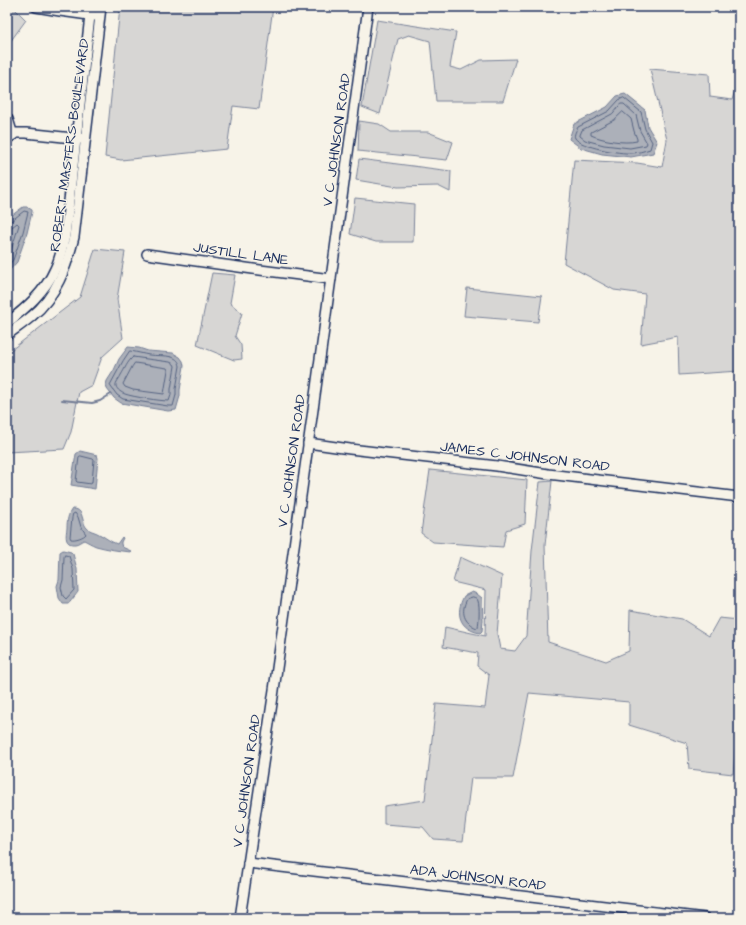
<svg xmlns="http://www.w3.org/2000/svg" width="746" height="925" font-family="'Architects Daughter',sans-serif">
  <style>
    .green { fill: #d7d6d4; stroke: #798299 }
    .water { fill: #acb0b9; stroke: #727c95 }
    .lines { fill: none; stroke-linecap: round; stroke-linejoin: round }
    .shore { stroke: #556382; stroke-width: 1 }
    .stream { stroke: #727c95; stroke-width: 2 }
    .minor-casing { stroke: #1b2f5e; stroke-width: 12 }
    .minor { stroke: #f7f3e8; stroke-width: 9 }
    .labels { text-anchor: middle; stroke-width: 3; stroke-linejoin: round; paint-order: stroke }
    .street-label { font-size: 14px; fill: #1b2f5e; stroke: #f7f3e8 }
  </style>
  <rect width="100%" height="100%" fill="#f7f3e8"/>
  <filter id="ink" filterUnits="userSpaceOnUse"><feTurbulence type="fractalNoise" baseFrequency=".025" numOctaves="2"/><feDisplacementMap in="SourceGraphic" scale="8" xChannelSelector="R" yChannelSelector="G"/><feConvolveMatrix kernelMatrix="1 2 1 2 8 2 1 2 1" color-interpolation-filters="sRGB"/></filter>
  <g filter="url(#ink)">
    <!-- green -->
    <g class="green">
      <path d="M7,7H13L26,20L7,46Z"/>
      <path d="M120,7H273L259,109L233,106L227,149L121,160L105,157Z"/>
      <path d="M377,20L456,32L450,67L461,70L481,60L516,59L503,101H436L430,41L409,35L398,39L380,114L362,107Z"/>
      <path d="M650,69L709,74L710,97L732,100L739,77V371L679,375L678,337L641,344L645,294L614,290L564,263L574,160L637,163L662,167L667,140Z"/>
      <path d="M359,121L379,124L391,132H428L453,142L447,160L358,151Z"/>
      <path d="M359,159L451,171L450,192L438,186L398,187L356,180Z"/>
      <path d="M355,198L414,204L413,242H376L350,234Z"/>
      <path d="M95,249L125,252L117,299L123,338L102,357L92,385L79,392L71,432L64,449L7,452V353L80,297Z"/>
      <path d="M212,273L235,275L230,303L242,313L235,336L241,345L242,359L234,360L197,345Z"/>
      <path d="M467,288L542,296L538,322L464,316Z"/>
      <path d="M430,470L527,480L525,524L506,530L503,547L433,542L421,533Z"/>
      <path d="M552,481L545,545L548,642L606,661L629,651L630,610L682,619L709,636L719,618L739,620V711L733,774L689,769L687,743L629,725V702L529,693L513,778H471L463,841L433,839L423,827L384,824V806L425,800L436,704L485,708L489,675L477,666L478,653L443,647L445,627L485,636L486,590L453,582L460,557L502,576L497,634L500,649L515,651L526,636L532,551L540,482Z"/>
    </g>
    <!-- water -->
    <g class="water">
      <path d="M625,94L645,110L648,127L657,142L653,153L631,157L602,154L581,148L569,139L574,124L607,107L617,96Z"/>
      <path d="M23,207H27L32,210V212L27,233L17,262L7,273V219Z"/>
      <path d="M128,347L139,348L148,351L173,353L180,357L183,361L184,366L180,390V396L176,410L168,411L121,403L114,398L107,389L106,385L107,381L114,370L119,359Z"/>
      <path d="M80,451L97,455L98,458L95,489L71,485L76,454Z"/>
      <path d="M72,509C84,508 81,520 86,527C89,531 93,531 97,533C104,536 110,542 117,544L122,537L123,538L121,542V544L122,547L131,551V552C119,551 107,549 96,546C91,544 88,542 84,540C81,541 78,544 75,544C64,545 66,535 67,528C67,521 68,514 72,509Z"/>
      <path d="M63,550L71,552L73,554L77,569L78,592C77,593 69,604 68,604H63L59,598L57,586L59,580L60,552Z"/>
      <path d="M472,592L477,594L482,598L483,620L482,631L480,633C459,629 455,613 464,596Z"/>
    </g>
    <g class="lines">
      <!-- shore -->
      <g class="shore">
        <path d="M624,98L641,112L645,129L652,142L650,149C644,151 637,153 631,153C621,154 580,147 575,138C573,135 577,129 578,127L609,111L619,100Z"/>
        <path d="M621,104H624L636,115L640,131L647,143L646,145L630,148L604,145L585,140L580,136V135L582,130L612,114Z"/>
        <path d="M623,112L631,119L634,131L637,139V141C624,144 602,140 591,135V132L614,120Z"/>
        <path d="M7,222L11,221L24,211L28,212L23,232L13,260L7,267"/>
        <path d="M7,227H12L17,223L19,225L9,257L7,259"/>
        <path d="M130,351C137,352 143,354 149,355C156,356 165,355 172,357C177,359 179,361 180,366L176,389V395L173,406H168L123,399L117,395L111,387L110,385L123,361Z"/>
        <path d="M133,357L147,359L170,362L174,364L175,366L171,389V395L169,401C161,401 133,397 125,394C122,393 117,390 116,386C115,383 120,378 121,375C125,369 127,362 133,357Z"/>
        <path d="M135,363L167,368L168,370L164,394L133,390L125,387L123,384L132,367Z"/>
        <path d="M81,456L93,459L94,460L92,482L91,484L77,482L76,481L79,457Z"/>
        <path d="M73,514L75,513L78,517L81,527L86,534C84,537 75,540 71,539L70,537L72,518Z"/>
        <path d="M65,555L69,556L73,569L74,590L66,599L63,596L61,587L63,580L64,557Z"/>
        <path d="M473,597C476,598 477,598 478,601C480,607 479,621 478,627L477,628C464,623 460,612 467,599Z"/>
      </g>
      <!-- stream -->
      <path class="stream" d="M62,400L92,403L100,401L111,394"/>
      <!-- minor casing -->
      <g class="minor-casing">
        <g id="minor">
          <path d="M36,7L60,11L96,16"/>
          <path d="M8,119L13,135"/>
          <path d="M7,139L16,133H26L82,139"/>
          <path d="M147,254L260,270L331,279"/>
          <path d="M7,323C26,308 45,292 55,269C60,259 62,247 65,236L91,7"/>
          <path d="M7,335C15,329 24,323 32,316C56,297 67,266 74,237L101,7"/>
          <path d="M308,443L350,449L497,466L548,474L739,497"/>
          <path d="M248,863L705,918"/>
          <path d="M240,918L274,690L316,388L368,7"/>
        </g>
      </g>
      <!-- minor -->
      <use href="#minor" class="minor"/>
    </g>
  </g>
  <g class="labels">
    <!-- street labels -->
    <g class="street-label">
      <text transform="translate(336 140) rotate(-82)" y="5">V C JOHNSON ROAD</text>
      <text transform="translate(69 145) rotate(-82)" y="5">ROBERT MASTERS BOULEVARD</text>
      <text transform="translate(241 253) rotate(8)" y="5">JUSTILL LANE</text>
      <text transform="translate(525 456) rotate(7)" y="5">JAMES C JOHNSON ROAD</text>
      <text transform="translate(291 461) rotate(-82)" y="5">V C JOHNSON ROAD</text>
      <text transform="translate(246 781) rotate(-82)" y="5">V C JOHNSON ROAD</text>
      <text transform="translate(478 877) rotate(7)" y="5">ADA JOHNSON ROAD</text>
    </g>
  </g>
  <!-- margin -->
  <rect width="746" height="925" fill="none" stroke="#f7f3e8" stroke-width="24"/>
  <rect x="12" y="12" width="722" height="901" fill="none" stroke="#1b2f5e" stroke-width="1.5" filter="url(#ink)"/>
</svg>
